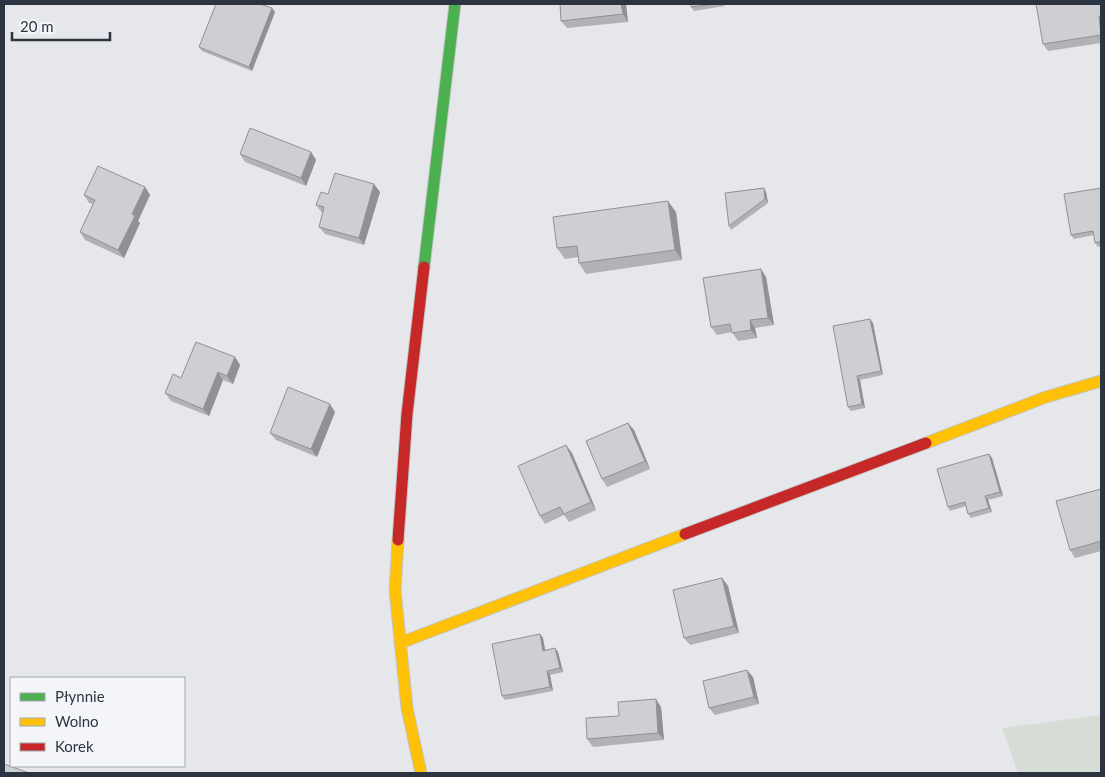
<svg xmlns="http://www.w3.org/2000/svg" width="1105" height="777" font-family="Lato,sans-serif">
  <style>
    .green { fill: #d6ddd6 }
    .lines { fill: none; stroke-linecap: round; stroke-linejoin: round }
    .fast-casing { stroke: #c3c5c8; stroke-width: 13 }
    .slow-casing { stroke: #c3c5c8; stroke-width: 13 }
    .jam-casing { stroke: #c3c5c8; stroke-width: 13 }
    .fast { stroke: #4caf50; stroke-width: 11 }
    .slow { stroke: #ffc107; stroke-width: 11 }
    .jam { stroke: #c62828; stroke-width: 11 }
    .wall { fill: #b0b2b5 }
    .shaded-wall { fill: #909193 }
    .building { fill: #cdcfd2; stroke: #909193 }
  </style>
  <rect width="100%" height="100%" fill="#e5e7ea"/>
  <!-- green -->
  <path class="green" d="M1101,715V773H1018L1002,728Z"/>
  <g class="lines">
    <!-- fast casing -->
    <g class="fast-casing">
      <path id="fast" d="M424,267L455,4"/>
    </g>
    <!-- slow casing -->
    <g class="slow-casing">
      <g id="slow">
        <path d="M926,443L1046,397L1101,381"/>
        <path d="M398,540L395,590L407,708L421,773"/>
        <path d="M400,643L685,534"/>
      </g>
    </g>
    <!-- jam casing -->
    <g class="jam-casing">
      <g id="jam">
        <path d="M685,534L926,443"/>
        <path d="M398,540L407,414L424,267"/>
      </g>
    </g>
    <!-- fast -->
    <use href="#fast" class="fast"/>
    <!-- slow -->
    <use href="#slow" class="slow"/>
    <!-- jam -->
    <use href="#jam" class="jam"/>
  </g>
  <!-- wall -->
  <g class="wall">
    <path d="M560,4H626L628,22L567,28L561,21Z"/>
    <path d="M691,4H724L725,6L694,11L691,7Z"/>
    <path d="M1101,4V43L1048,51L1043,44Z"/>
    <path d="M272,8L275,12L252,71L202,51L199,47Z"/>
    <path d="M311,152L316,160L306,186L245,162L240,154Z"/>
    <path d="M145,187L150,195L138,221L140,223L124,258L85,240L80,232L93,204L89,203L84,195Z"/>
    <path d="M764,188L766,192L768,203L731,230L729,226Z"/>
    <path d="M1101,188V246L1098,247L1095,243L1094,235L1074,239L1071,235Z"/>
    <path d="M380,192L364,245L325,234L319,227L323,213H322L316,205Z"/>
    <path d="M676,212L682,260L586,274L579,263L578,257L565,259L557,248Z"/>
    <path d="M766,277L774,325L755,328L757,338L738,341L732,332L717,335L711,327Z"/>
    <path d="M873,323L883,375L860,380L865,408L851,411L848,407Z"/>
    <path d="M235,357L240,365L233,384L223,380L209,416L171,401L165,393L181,378Z"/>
    <path d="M335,412L317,457L276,440L270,433Z"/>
    <path d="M634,430L650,469L607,487L602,479Z"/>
    <path d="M572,453L596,510L569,522L564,515L545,524L540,516Z"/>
    <path d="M989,454L992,458L1003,496L988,500L992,512L971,518L968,514L966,506L950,511L948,507Z"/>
    <path d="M1101,489V551L1075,558L1070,550Z"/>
    <path d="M722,578L728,586L739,633L690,645L684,638Z"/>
    <path d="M540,634L543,638L545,650L555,648L558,652L563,672L550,675L553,691L505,700L502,696Z"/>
    <path d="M753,677L759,704L715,715L709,708Z"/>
    <path d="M661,707L664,740L593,747L587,739Z"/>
  </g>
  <!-- shaded-wall -->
  <g class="shaded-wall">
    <path d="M621,4H626L628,22L623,14Z"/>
    <path d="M272,8L275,12L252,71L249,67Z"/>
    <path d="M1099,16L1101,20V33Z"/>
    <path d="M311,152L316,160L306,186L301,178Z"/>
    <path d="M374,184L380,192L364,245L359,238Z"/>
    <path d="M145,187L150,195L138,221L140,223L124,258L118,250L132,214Z"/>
    <path d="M764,188L766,192L768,203L765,199Z"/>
    <path d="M668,201L676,212L682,260L675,250Z"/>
    <path d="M761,269L766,277L774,325L768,318Z"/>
    <path d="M870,319L873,323L883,375L881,371Z"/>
    <path d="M750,320L755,328L757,338L751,330Z"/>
    <path d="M235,357L240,365L233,384L227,376Z"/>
    <path d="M218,372L223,380L209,416L203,409Z"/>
    <path d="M857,376L860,380L865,408L862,404Z"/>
    <path d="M330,404L335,412L317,457L311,449Z"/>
    <path d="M628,423L634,430L650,469L645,461Z"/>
    <path d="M566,445L572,453L596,510L591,502Z"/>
    <path d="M989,454L992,458L1003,496L1000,492Z"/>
    <path d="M985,496L988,500L992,512L989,508Z"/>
    <path d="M722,578L728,586L739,633L734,626Z"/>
    <path d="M540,634L543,638L546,655L543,651Z"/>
    <path d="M555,648L558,652L563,672L560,668Z"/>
    <path d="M747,670L753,677L759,704L754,697Z"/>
    <path d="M547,671L550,675L553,691L550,687Z"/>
    <path d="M656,699L661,707L664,740L658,733Z"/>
  </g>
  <!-- building -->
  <g class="building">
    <path d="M216,4H260L272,8L249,67L199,47Z"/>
    <path d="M560,4H621L623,14L561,21Z"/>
    <path d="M691,4H714L691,7Z"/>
    <path d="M1036,4H1101V16H1099L1101,35L1043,44Z"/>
    <path d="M250,128L311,152L301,178L240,154Z"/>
    <path d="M98,166L145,187L132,214L135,216L118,250L80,232L95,200L84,195Z"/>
    <path d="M335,173L374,184L359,238L319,227L324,207L316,205L321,192L328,194Z"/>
    <path d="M764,188L765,199L729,226L725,193Z"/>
    <path d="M1101,188V241L1095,243L1093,231L1071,235L1064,194Z"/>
    <path d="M668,201L675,250L579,263L577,246L557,248L553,217Z"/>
    <path d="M761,269L768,318L750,320L751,330L732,333L730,324L711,327L703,278Z"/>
    <path d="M870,319L881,371L857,376L862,404L848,407L833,326Z"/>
    <path d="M196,342L235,357L227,376L218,372L203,409L165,393L173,374L181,378Z"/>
    <path d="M288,387L330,404L311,449L270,433Z"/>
    <path d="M628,423L645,461L602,479L586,441Z"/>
    <path d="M566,445L591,502L564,514L560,507L540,516L518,466Z"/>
    <path d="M989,454L1000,492L985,496L989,508L968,514L965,502L948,507L937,469Z"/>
    <path d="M1101,489V541L1070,550L1056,501Z"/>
    <path d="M722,578L734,626L684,638L673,590Z"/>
    <path d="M540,634L543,651L555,648L560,668L547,671L550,687L502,696L492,644Z"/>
    <path d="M747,670L754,697L709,708L703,681Z"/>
    <path d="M656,699L658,733L587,739L586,718L619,716L618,702Z"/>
    <path d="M4,764L29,773H4Z"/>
  </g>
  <!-- border -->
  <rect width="1105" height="777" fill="none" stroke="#2c3442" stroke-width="10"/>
  <!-- legend -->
  <rect x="10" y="677" width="175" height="90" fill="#f3f5f8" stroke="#a3a8af"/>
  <rect x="20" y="693" width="25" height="8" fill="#4caf50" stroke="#a3a8af"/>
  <text x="55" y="702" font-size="15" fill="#2c3442">Płynnie</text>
  <rect x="20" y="718" width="25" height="8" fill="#ffc107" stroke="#a3a8af"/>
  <text x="55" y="727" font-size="15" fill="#2c3442">Wolno</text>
  <rect x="20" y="743" width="25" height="8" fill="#c62828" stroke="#a3a8af"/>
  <text x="55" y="752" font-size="15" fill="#2c3442">Korek</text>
  <!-- scale -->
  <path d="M12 32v8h98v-8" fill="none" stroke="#2c3442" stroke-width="2.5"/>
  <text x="20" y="32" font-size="15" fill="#2c3442" stroke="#f3f5f8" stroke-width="4" paint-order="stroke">20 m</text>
</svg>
